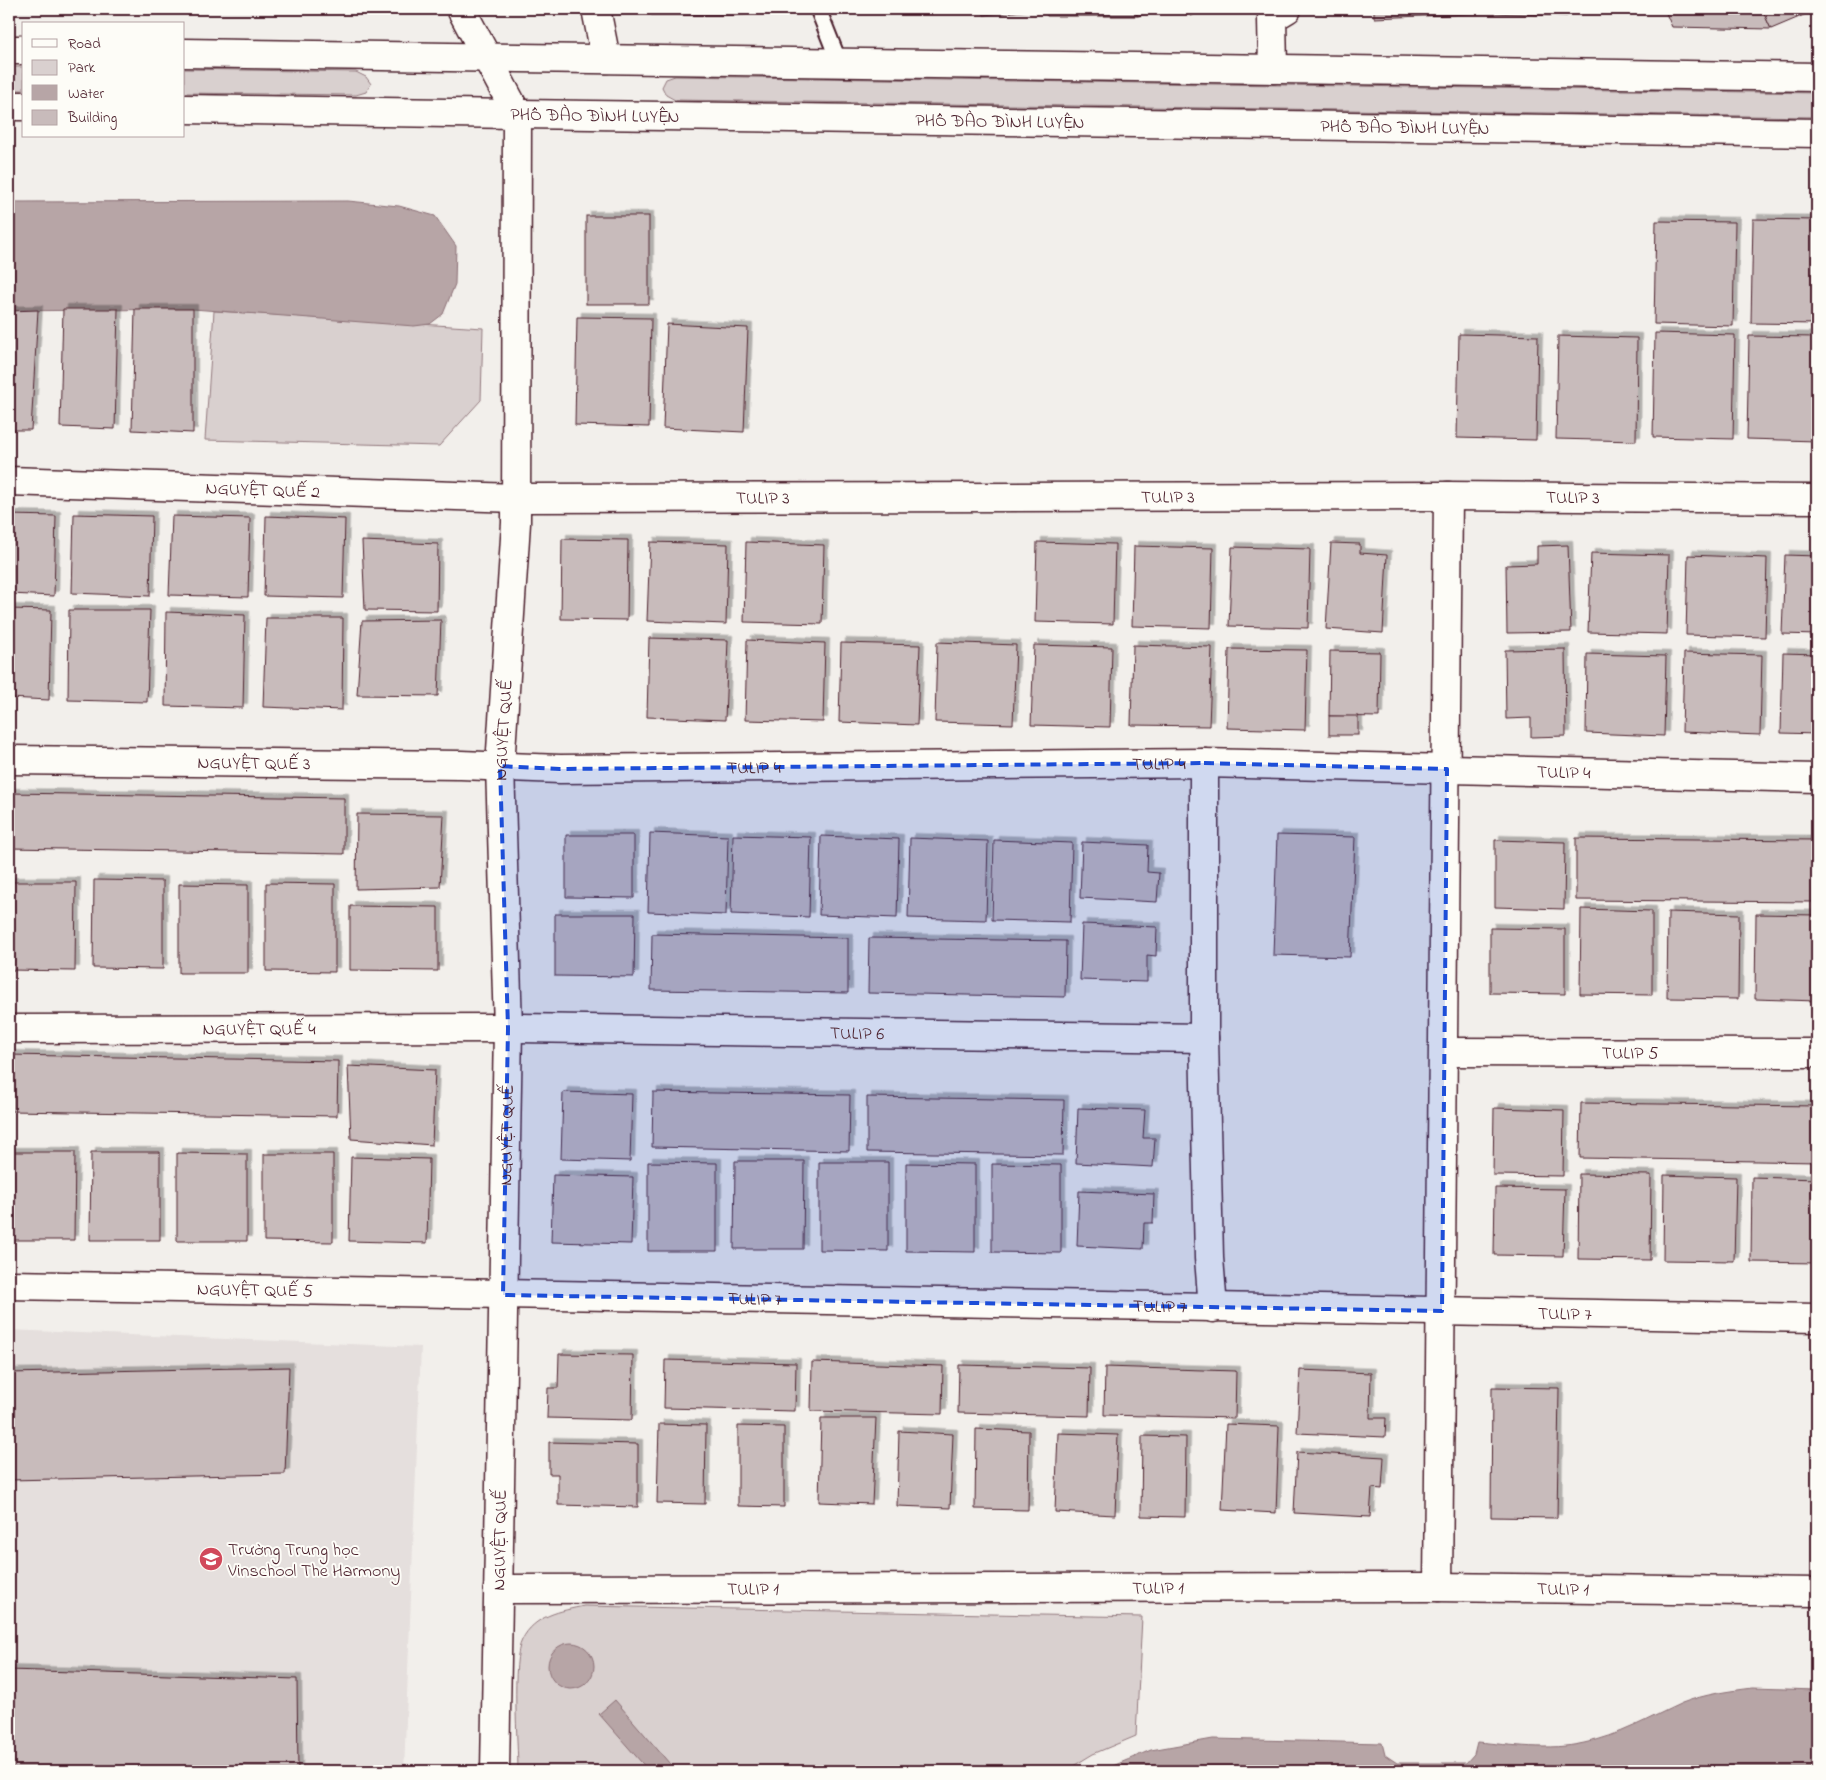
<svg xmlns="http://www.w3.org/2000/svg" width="1826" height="1780" font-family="'Indie Flower',sans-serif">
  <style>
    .built { fill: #e5dfdd }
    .green { fill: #d9d0cf; stroke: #92787d }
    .water { fill: #b7a5a6; stroke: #8b6f75 }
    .building { fill: #c8bbbb; stroke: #4a1f2b; filter: url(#shadow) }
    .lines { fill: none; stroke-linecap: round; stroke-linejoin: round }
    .service-casing { stroke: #4a1f2b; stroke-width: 19 }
    .minor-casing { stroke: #4a1f2b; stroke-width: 31 }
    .tertiary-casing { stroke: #4a1f2b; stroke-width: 31 }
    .secondary-casing { stroke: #4a1f2b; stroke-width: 31 }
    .service { stroke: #fdfcf7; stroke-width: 15 }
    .minor { stroke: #fdfcf7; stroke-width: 28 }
    .tertiary { stroke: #fdfcf7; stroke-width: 28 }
    .secondary { stroke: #fdfcf7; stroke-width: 28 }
    .marked { fill: #1d4ed8; fill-opacity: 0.2; stroke: #1d4ed8; stroke-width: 4; stroke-dasharray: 10 6; stroke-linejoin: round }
    .labels { text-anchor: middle; stroke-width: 4; stroke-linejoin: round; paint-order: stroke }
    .street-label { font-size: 18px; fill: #4a1f2b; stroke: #fdfcf7 }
    .poi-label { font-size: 18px; fill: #4a1f2b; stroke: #fdfcf7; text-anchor: start }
  </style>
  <defs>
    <filter id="shadow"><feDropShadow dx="4.5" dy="-4.5" stdDeviation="0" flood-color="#0004"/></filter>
  </defs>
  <rect width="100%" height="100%" fill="#f2efeb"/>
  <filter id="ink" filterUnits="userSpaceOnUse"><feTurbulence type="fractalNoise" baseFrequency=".02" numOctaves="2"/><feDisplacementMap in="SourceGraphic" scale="10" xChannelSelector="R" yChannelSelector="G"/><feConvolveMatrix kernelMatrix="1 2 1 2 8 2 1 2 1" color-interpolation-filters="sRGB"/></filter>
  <g filter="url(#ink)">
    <!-- built -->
    <path class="built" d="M9,1330L421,1347L404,1771H9Z"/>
    <!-- green -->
    <g class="green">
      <rect x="9" y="67" width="15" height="23"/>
      <path d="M184,69L356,72L366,77L371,84L366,92L356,95L184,93Z"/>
      <path d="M675,76L1817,93V117L675,100L666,95L662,87L666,79Z"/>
      <path d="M214,311L483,328L481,400L439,446L205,440Z"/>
      <path d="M584,1606L1142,1617L1136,1736L1093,1754L1065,1771H518C518,1744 511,1661 522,1640C534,1615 561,1611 584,1606Z"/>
    </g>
    <!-- water -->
    <g class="water">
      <path d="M348,201L399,206L435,216L456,246L455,284L443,314L430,324L414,326L193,309L9,311V202Z"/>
      <circle cx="571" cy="1666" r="23"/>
      <path d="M1753,1688L1817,1690V1771H1101L1151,1750L1213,1739L1382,1743L1385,1755L1397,1763H1466L1474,1754L1477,1742C1512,1745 1549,1751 1584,1743C1619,1736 1649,1718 1682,1703C1705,1694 1729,1691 1753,1688Z"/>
      <path d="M615,1700L676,1771H649L599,1714Z"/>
    </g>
    <!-- building -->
    <g class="building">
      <path d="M647,9H735V15H651Z"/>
      <path d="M735,9H806L808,12L735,15Z"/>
      <path d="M857,9H888L886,13L856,11Z"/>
      <path d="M982,9H1041L984,15Z"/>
      <path d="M1044,9H1133L1138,16H1047Z"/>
      <path d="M1133,9H1160L1138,16Z"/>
      <path d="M1187,9H1205L1191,16Z"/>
      <path d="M1374,9H1493V13L1374,18Z"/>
      <path d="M1493,9H1568L1567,16L1493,13Z"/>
      <path d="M1671,9H1762L1771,29L1672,27L1665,11Z"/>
      <path d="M1762,9H1792L1797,18L1771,29Z"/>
      <path d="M1792,9H1817L1797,18Z"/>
      <rect x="586" y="216" width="63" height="88"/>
      <path d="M1753,219L1817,220V324L1751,323Z"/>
      <path d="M1656,221L1735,222L1733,326L1654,324Z"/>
      <path d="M63,309H118L115,429L60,427Z"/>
      <path d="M135,309H193V433L132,430Z"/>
      <path d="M38,310L31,430H9V311Z"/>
      <path d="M577,317L651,318L649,427L575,425Z"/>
      <path d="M667,324L748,328L744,432L663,428Z"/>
      <path d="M1655,333L1735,335L1733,439L1653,437Z"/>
      <path d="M1459,334L1538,336L1536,440L1457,438Z"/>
      <path d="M1558,336L1637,338L1636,441L1556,439Z"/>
      <path d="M1749,336L1817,337V441L1747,439Z"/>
      <path d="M74,514L152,516L150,596L72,593Z"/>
      <path d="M9,515L56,516L54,596L9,594Z"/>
      <path d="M172,516L250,518L248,597L169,595Z"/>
      <path d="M266,516L345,519L343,598L264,596Z"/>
      <path d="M562,539L628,540L627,620L561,619Z"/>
      <path d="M362,541L438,544L437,611L365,610Z"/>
      <path d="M650,542L728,544L726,624L647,621Z"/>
      <path d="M746,542L824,545L822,624L744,622Z"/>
      <path d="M1037,542L1115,544L1113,624L1035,622Z"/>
      <path d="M1331,543L1360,544V553L1387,555L1383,633L1326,629Z"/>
      <path d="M1568,545L1571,632L1507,633L1506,565L1537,564V546Z"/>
      <path d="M1134,546L1213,548L1211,628L1132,626Z"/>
      <path d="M1232,547L1310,549L1308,628L1229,626Z"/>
      <path d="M1591,553L1669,555L1667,634L1588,632Z"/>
      <path d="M1688,555L1767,558L1765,637L1686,635Z"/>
      <path d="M1785,555L1817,556V635L1782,634Z"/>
      <path d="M9,609L51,610L49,700L9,698Z"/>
      <path d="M69,610H150L147,702L68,700Z"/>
      <path d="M166,612L245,615L243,708L165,706Z"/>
      <path d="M266,618H343L342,710L263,707Z"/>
      <path d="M441,620L438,696L357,695L362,621Z"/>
      <path d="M649,638L728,640L725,720L647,717Z"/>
      <path d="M747,640L825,643L823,722L745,720Z"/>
      <path d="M937,642L1016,645L1013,724L935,722Z"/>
      <path d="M841,643L920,645L917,725L839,722Z"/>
      <path d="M1034,645L1112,647L1110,727L1031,725Z"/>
      <path d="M1133,645L1212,647L1209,726L1131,725Z"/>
      <path d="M1229,649L1307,650L1305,730L1227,728Z"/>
      <path d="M1565,649L1566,736L1531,737V718L1506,719L1505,650Z"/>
      <path d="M1330,651L1380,652L1379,717L1329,716Z"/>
      <path d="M1684,653L1762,655L1760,735L1682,732Z"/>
      <path d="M1783,653L1817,654V734L1781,733Z"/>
      <path d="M1587,654L1666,656L1664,736L1586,733Z"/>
      <rect x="1329" y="716" width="29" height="19"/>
      <path d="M9,793L344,798V854L9,848Z"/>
      <path d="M357,814L444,815L440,887L356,889Z"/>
      <path d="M650,833L728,836L726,915L648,912Z"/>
      <path d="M566,835H634V898L566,897Z"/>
      <path d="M733,835L811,837L809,917L731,914Z"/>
      <path d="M1277,835L1355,837L1350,957L1273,955Z"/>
      <path d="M821,836L899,839L897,918L819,915Z"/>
      <path d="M910,838L988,841L986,920L908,918Z"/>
      <path d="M1576,838L1817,840V902L1576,900Z"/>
      <path d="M994,840L1072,843L1070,922L992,920Z"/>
      <path d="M1495,840L1565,842L1564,909L1495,907Z"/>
      <path d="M1082,842L1148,845L1147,872L1159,873L1157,902L1080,898Z"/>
      <path d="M94,880L163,881V969L93,968Z"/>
      <path d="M9,882H76L75,971L9,970Z"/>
      <path d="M266,883L335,884V972L266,971Z"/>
      <path d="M179,884L248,885V973H179Z"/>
      <path d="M350,906L438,907V971L350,970Z"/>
      <path d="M1581,909L1652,911V995L1580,994Z"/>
      <path d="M1668,912L1739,914L1738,999L1667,998Z"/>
      <path d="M555,914H635L634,977L555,976Z"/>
      <path d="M1756,914L1817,915V1001L1755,999Z"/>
      <path d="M1082,924L1157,927L1156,956L1147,955V982L1080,980Z"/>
      <path d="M1490,928L1565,929V994L1490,993Z"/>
      <path d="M652,934L848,938V993L651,990Z"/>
      <path d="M869,938L1066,941L1065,997L868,993Z"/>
      <path d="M9,1055L338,1061L337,1116L9,1111Z"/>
      <path d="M348,1066L435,1070L432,1145L351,1139Z"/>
      <path d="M563,1092L632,1094L630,1161L561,1159Z"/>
      <path d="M653,1092L850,1095L849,1151L652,1147Z"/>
      <path d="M867,1097L1064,1100L1063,1155L867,1152Z"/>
      <path d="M1581,1103L1817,1106V1162L1580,1158Z"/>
      <path d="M1078,1108L1145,1110L1143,1138H1155L1153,1167L1076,1163Z"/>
      <path d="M1494,1108L1564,1110L1563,1176L1493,1175Z"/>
      <path d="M9,1152H75L74,1240H9Z"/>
      <path d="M91,1152H160V1240H90Z"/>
      <path d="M177,1153L247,1154V1241H177Z"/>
      <path d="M264,1154H333V1242L264,1241Z"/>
      <path d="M351,1157L429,1159L427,1243L349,1241Z"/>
      <path d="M735,1161H804L803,1249H734Z"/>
      <path d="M648,1162L717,1163V1251H648Z"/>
      <path d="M819,1162H888V1251L819,1250Z"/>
      <path d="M906,1163L975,1164V1252L906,1251Z"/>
      <path d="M992,1164L1061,1165V1253L992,1252Z"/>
      <path d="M1579,1174L1651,1175L1650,1260L1578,1259Z"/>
      <path d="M553,1175L633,1177L631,1244L551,1242Z"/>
      <path d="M1664,1175L1736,1177L1734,1261L1663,1260Z"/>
      <path d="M1752,1177L1817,1179V1263L1751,1262Z"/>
      <path d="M1495,1188L1565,1189L1563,1256L1494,1255Z"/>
      <path d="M1079,1191L1154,1194L1153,1223H1144L1143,1249L1077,1246Z"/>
      <path d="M559,1354L633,1355L632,1420L547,1418L548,1388H558Z"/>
      <path d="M665,1360L796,1363L795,1411L664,1408Z"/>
      <path d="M812,1362L943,1366L942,1414L811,1411Z"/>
      <path d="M959,1365L1090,1368L1089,1416L958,1413Z"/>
      <path d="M289,1367L285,1474L9,1480V1373Z"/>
      <path d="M1105,1367L1236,1371L1235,1418L1104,1415Z"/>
      <path d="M1300,1370L1371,1373L1370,1418H1386L1385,1437L1297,1433Z"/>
      <path d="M1492,1387L1559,1388L1557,1518L1491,1517Z"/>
      <path d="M821,1418H876L872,1504L819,1502Z"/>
      <path d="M659,1424L706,1425L705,1504L657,1503Z"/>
      <path d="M1226,1424L1279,1426L1276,1513L1222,1510Z"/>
      <path d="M738,1426L784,1427V1507L738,1506Z"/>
      <path d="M976,1429L1029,1431L1028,1510L975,1509Z"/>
      <path d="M899,1431L953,1434L950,1508L897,1506Z"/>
      <path d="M1058,1433L1118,1435L1115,1515L1055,1512Z"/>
      <path d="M1142,1436L1186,1437L1185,1517L1141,1516Z"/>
      <path d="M549,1442L638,1444V1507L558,1505V1474H549Z"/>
      <path d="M1297,1452L1384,1457L1382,1489L1372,1488L1370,1517L1294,1513Z"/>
      <path d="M9,1670L297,1679L298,1771H9Z"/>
    </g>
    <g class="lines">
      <!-- service casing -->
      <g class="service-casing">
        <path id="service" d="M818,9L839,62"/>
      </g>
      <!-- minor casing -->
      <g class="minor-casing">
        <g id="minor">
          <path d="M596,9L606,59"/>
          <path d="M1273,69L1272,18L1287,9"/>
          <path id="s1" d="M9,481L516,498L1448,496L1817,499"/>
          <path id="s2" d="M9,760L461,765L560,769L1204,763L1817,778"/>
          <path d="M1204,763V1038L1209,1258L1213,1308"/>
          <path id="s3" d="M9,1029L519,1028L1204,1038"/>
          <path id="s4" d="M1444,1052L1817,1053"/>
          <path id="s5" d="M9,1285L1817,1318"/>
          <path d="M1438,1587L1448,496"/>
          <path id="s6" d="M498,1589L1438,1587L1817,1592"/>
          <path id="s7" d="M495,1771L508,1028L500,766L516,523L517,114"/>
        </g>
      </g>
      <!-- tertiary casing -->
      <g class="tertiary-casing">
        <path id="tertiary" d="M461,9L517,114"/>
      </g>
      <!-- secondary casing -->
      <g class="secondary-casing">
        <g id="secondary">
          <path d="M9,50H24"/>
          <path d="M184,53L1817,77"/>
          <path d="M9,106H24"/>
          <path id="s8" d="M184,109L1817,133"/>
        </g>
      </g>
      <!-- service -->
      <use href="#service" class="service"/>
      <!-- minor -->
      <use href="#minor" class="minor"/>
      <!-- tertiary -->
      <use href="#tertiary" class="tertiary"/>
      <!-- secondary -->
      <use href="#secondary" class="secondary"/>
    </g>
  </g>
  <!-- marked area -->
  <path class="marked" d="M1204,763L1447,769L1442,1311L503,1295L508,1028L500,766L560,769Z"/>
  <!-- icons -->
  <defs>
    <g id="school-disc" transform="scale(1.25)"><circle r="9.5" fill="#d1495b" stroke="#fdfcf7"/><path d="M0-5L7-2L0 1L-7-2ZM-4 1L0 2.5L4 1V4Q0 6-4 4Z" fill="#fff"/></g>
  </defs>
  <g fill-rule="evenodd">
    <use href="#school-disc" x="211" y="1559"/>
  </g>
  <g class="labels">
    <!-- street labels -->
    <g class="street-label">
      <text dy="6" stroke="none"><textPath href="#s8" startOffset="411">PHỐ ĐÀO ĐÌNH LUYỆN</textPath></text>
      <text dy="6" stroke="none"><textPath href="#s8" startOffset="816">PHỐ ĐÀO ĐÌNH LUYỆN</textPath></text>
      <text dy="6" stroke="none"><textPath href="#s8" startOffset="1221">PHỐ ĐÀO ĐÌNH LUYỆN</textPath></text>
      <text dy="6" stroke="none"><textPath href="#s1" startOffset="254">NGUYỆT QUẾ 2</textPath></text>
      <text dy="6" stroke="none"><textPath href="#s1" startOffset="754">TULIP 3</textPath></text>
      <text dy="6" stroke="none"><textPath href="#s1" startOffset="1159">TULIP 3</textPath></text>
      <text dy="6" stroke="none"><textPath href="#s1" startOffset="1564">TULIP 3</textPath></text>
      <text dy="6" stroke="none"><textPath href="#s7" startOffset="1041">NGUYỆT QUẾ</textPath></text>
      <text dy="6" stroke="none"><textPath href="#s2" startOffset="245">NGUYỆT QUẾ 3</textPath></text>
      <text dy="6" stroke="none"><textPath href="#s2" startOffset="1150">TULIP 4</textPath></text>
      <text dy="6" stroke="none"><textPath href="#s2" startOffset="745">TULIP 4</textPath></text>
      <text dy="6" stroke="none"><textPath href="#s2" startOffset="1555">TULIP 4</textPath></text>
      <text dy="6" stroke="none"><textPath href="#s3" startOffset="250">NGUYỆT QUẾ 4</textPath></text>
      <text dy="6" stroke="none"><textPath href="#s3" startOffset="848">TULIP 6</textPath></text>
      <text dy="6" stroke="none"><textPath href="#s4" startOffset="186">TULIP 5</textPath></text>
      <text dy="6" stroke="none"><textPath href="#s7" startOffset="636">NGUYỆT QUẾ</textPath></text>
      <text dy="6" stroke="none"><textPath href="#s5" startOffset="246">NGUYỆT QUẾ 5</textPath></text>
      <text dy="6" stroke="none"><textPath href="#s5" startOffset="746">TULIP 7</textPath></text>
      <text dy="6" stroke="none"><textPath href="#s5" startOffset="1151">TULIP 7</textPath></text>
      <text dy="6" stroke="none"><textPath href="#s5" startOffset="1556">TULIP 7</textPath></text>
      <text dy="6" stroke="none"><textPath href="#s7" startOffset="231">NGUYỆT QUẾ</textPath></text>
      <text dy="6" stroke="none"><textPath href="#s6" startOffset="1065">TULIP 1</textPath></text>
      <text dy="6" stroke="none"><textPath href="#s6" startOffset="255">TULIP 1</textPath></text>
      <text dy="6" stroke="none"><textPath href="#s6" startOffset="660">TULIP 1</textPath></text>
    </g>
    <!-- poi labels -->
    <g class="poi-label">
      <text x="228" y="1555">Trường Trung học<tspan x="228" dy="21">Vinschool The Harmony</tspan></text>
    </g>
  </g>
  <!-- margin -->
  <rect width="1826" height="1780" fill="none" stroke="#fdfcf7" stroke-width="30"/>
  <rect x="15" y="15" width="1796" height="1750" fill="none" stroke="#4a1f2b" stroke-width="2" filter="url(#ink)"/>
  <!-- legend -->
  <rect x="22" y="22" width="162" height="115" fill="#fdfcf7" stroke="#b5a4a5"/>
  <rect x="32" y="39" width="25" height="8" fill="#fdfcf7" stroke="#b5a4a5"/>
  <text x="68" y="48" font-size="15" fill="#4a1f2b">Road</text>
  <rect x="32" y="60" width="25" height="15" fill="#d9d0cf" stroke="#b5a4a5"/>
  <text x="68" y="72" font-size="15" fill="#4a1f2b">Park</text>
  <rect x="32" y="85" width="25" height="15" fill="#b7a5a6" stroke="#b5a4a5"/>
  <text x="68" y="98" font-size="15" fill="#4a1f2b">Water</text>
  <rect x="32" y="110" width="25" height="15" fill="#c8bbbb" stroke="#b5a4a5"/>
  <text x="68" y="122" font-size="15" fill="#4a1f2b">Building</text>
</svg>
